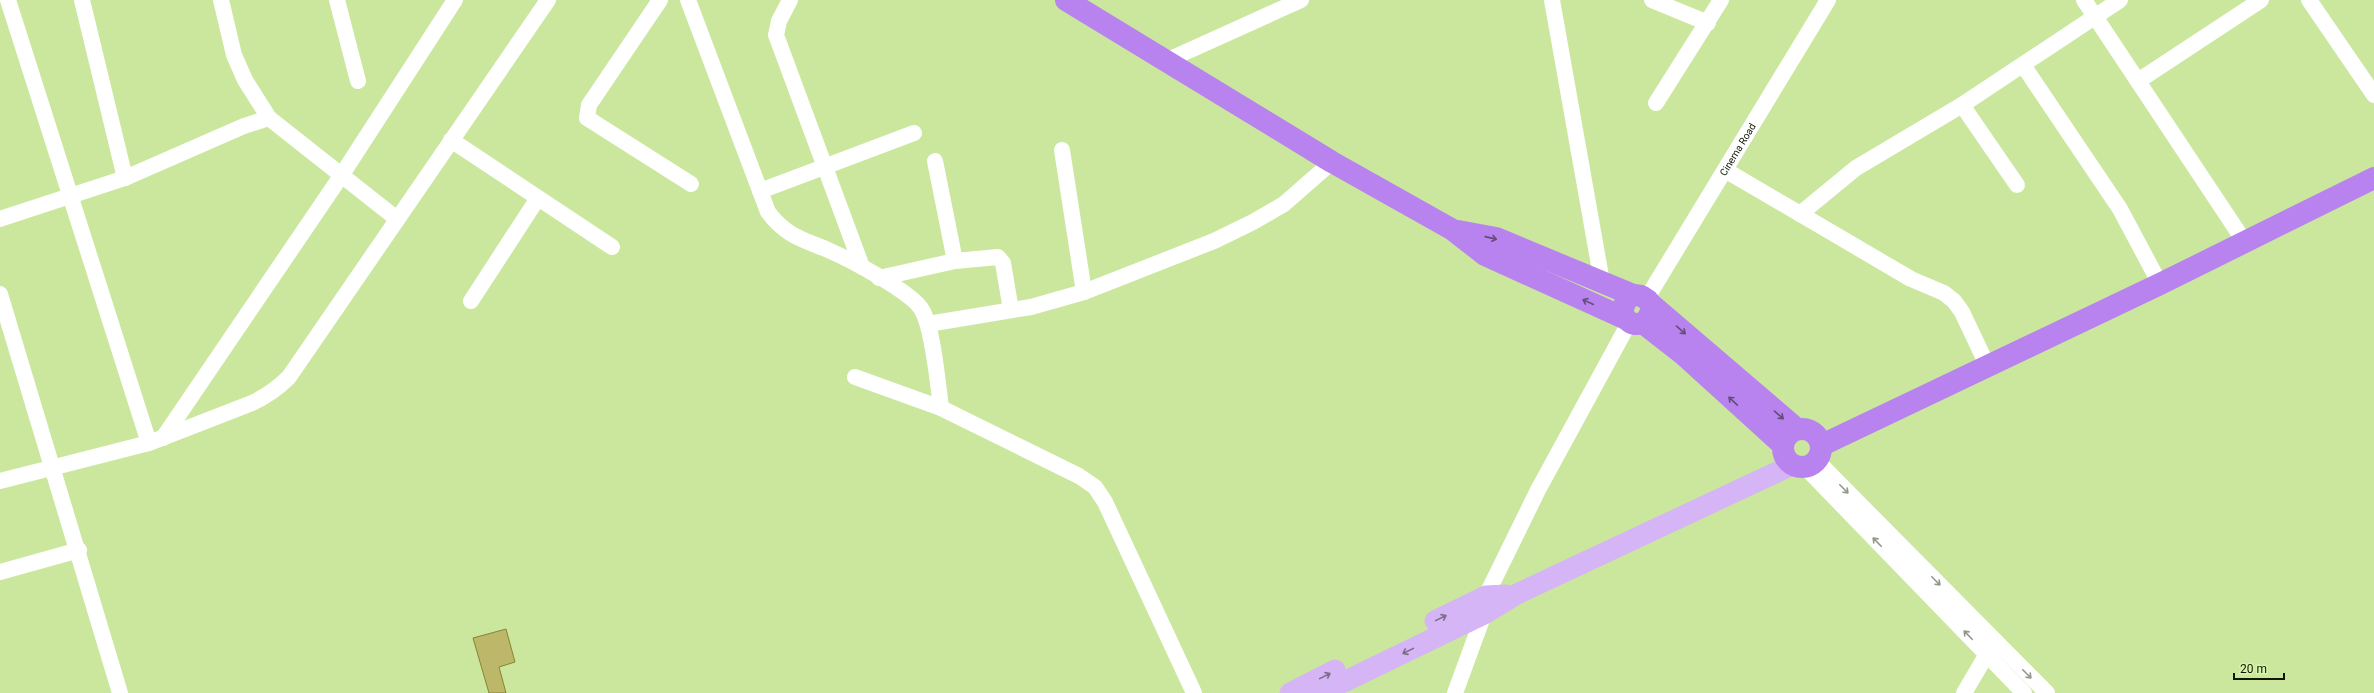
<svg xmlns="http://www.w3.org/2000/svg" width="2374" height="693" font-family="Roboto,sans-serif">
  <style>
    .building { fill: #bdb869; stroke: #888333 }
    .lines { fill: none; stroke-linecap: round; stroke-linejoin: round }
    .minor { stroke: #fff; stroke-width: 16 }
    .major { stroke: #d5b5f5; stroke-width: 21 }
    .highway { stroke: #b983ef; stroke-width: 22 }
    .oneway { stroke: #644d78 }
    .oneway2 { stroke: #93978c }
    .oneway3 { stroke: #7b6e87 }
    .labels { text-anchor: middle; stroke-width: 3; stroke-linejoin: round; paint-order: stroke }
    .street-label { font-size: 10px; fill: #0e1700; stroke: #d7f4aa }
  </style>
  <rect width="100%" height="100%" fill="#cae79d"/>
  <!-- building -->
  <path class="building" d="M506,629L515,662L499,667L506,693H489L473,638Z"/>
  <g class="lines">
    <!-- minor -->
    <g class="minor">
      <path d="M8,0L149,443"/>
      <path d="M82,0L125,178"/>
      <path d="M221,0L234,55L245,80L269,118L397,219"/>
      <path d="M337,0L358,81"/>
      <path d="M660,0L589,105L587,118L691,184"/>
      <path d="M688,0L768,212C786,236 802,239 828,250C849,259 912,292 922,310C933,329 938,384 941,408"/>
      <path d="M790,0L779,21L776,35L862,267"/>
      <path d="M1552,0L1602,282"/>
      <path d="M1652,0L1708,23"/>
      <path d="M2084,0L2244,241"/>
      <path d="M2309,0L2374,95"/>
      <path d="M1166,61L1301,0"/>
      <path d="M2023,65L2120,209L2160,284"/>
      <path d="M2138,81L2261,0"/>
      <path d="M1656,103L1721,0"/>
      <path d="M1962,105L2017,185"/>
      <path d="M451,140L612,247"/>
      <path d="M1062,150L1084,292"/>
      <path d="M935,161L955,261"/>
      <path d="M1725,170L1911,279L1944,293L1954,301L1962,312L1987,365"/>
      <path d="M760,191L914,133"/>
      <path d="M1800,214L1856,168L1962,105L2120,0"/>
      <path d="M0,219L125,178L244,126L269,118"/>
      <path d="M879,278L955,261L998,257L1003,263L1011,310"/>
      <path d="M0,294L120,693"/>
      <path id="s1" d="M1647,298L1828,0"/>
      <path d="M471,301L538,198"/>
      <path d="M928,324L1031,307L1084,292L1214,241L1253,222L1284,204L1332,162"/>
      <path d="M855,377L941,408L1079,476L1095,487L1105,502L1194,693"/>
      <path d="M163,438L341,176L455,0"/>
      <path d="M1817,461L2047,693"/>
      <path d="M1805,467L2024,693"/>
      <path d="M0,481L149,443L252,403C267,396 277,389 289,377L548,0"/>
      <path d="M0,572L79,550"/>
      <path d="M1455,693L1484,614L1486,596L1538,490L1629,323"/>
      <path d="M1964,693L1987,654"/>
    </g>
    <!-- major -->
    <g class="major">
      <path d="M1435,621L1486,596L1506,595"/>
      <path d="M1290,693L1335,670"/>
      <path d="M1321,693L1484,614L1517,594L1792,465"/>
    </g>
    <!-- highway -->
    <g class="highway">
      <path d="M1066,0L1332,162L1453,230L1485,255L1624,318"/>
      <path d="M1458,231L1496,238L1633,295"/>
      <path d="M1651,304C1653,326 1629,332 1622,311L1627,298C1637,293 1644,295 1651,304L1797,429"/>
      <path d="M1643,323L1684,355L1783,445"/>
      <circle cx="1802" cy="448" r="19"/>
      <path d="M1822,445L2160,284L2374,178"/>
    </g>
  </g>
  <!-- one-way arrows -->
  <defs><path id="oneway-shaft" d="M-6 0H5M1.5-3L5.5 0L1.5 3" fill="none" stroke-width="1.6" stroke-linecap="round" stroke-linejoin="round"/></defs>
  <g class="oneway">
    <use href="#oneway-shaft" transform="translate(1491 238) rotate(13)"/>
    <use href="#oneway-shaft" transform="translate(1588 302) rotate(-155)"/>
    <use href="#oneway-shaft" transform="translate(1681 330) rotate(41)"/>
    <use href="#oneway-shaft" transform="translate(1733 401) rotate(-137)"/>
    <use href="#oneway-shaft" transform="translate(1779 415) rotate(41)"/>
  </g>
  <g class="oneway2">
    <use href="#oneway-shaft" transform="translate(1844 489) rotate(45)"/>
    <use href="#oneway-shaft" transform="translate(1877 542) rotate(-134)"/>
    <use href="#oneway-shaft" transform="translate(1936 581) rotate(45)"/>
    <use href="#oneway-shaft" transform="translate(1968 635) rotate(-134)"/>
    <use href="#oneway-shaft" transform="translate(2027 674) rotate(45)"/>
  </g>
  <g class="oneway3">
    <use href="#oneway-shaft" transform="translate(1441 618) rotate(-26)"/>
    <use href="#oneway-shaft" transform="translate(1408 651) rotate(154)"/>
    <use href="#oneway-shaft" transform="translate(1325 676) rotate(-26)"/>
  </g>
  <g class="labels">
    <!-- street labels -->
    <g class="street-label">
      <text dy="4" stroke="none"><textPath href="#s1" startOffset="174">Cinema Road</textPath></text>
    </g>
  </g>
  <!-- scale -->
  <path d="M2234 673v6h50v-6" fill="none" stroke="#0e1700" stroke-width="2"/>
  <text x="2240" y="673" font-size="12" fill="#0e1700" stroke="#d7f4aa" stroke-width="3" paint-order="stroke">20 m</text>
</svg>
